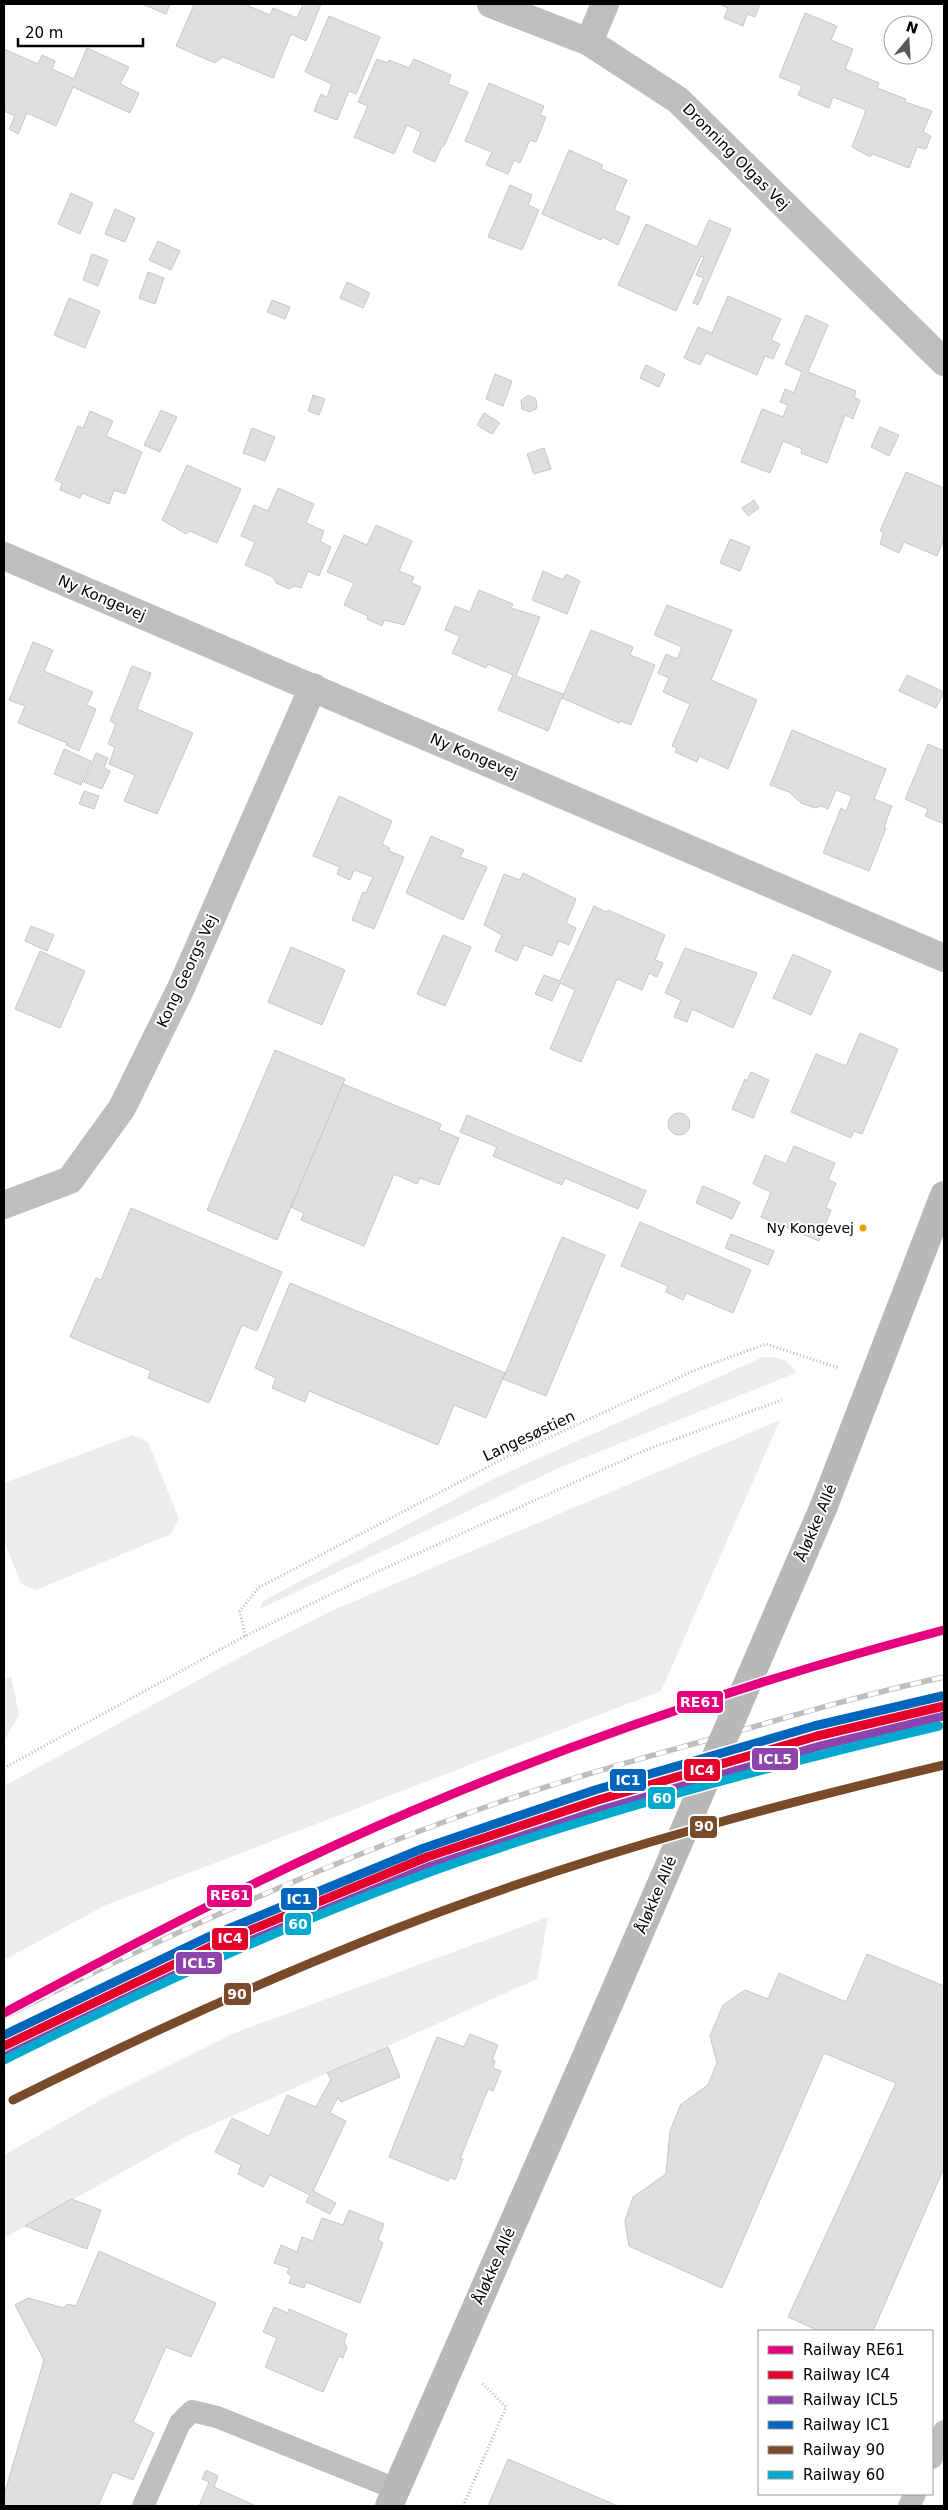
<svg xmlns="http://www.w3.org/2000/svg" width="948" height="2510" font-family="'DejaVu Sans',sans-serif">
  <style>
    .green { fill: #ececec }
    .building { fill: #dfdfdf; stroke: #c7c7c7 }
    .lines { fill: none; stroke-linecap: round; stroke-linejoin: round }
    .path { stroke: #b9b9b9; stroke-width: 3; stroke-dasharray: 1 2.5; stroke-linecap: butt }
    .service { stroke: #bebebe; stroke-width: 22 }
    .minor { stroke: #bebebe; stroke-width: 28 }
    .secondary { stroke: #b8b8b8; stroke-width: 28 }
    .rail-casing { stroke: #bebebe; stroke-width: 5.5 }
    .rail { stroke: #fff; stroke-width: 4; stroke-dasharray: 11; stroke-linecap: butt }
    .secondary-bridge { stroke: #b8b8b8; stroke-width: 28 }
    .rail-1-casing { stroke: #fff; stroke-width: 12 }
    .rail-2-casing { stroke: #fff; stroke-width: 12 }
    .rail-3-casing { stroke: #fff; stroke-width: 12 }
    .rail-4-casing { stroke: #fff; stroke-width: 12 }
    .rail-5-casing { stroke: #fff; stroke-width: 12 }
    .rail-6-casing { stroke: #fff; stroke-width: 12 }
    .rail-1 { stroke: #e5007d; stroke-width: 9 }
    .rail-2 { stroke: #e4002b; stroke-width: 9 }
    .rail-3 { stroke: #8e44ad; stroke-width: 9 }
    .rail-4 { stroke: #0065bd; stroke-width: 9 }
    .rail-5 { stroke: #7a4b2a; stroke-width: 9 }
    .rail-6 { stroke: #00a9ce; stroke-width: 9 }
    .bus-dot { fill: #eb9e00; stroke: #fff; stroke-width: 2 }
    .labels { text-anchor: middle; stroke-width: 4; stroke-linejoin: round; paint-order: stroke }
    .bus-label { font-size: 14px; fill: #000; stroke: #fff; text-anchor: end }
    .street-label { font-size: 15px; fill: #000; stroke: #fff }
    .line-badge { stroke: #fff; stroke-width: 2 }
    .badge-label { font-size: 14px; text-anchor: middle; font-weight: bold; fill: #fff }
  </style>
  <rect width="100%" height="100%" fill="#fff"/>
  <!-- green -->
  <g class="green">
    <path d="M763,1357C779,1357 788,1359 796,1373L561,1467L260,1609L263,1601L495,1478Z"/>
    <path d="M780,1420L661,1691L106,1905L4,1960V1786L235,1660L331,1611Z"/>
    <path d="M133,1435L148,1442L179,1519L171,1534L36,1590L21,1584L4,1540V1483Z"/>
    <path d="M11,1676L19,1715L4,1741V1680Z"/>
    <path d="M548,1917L537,1979L185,2137L4,2238V2155L106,2097L237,2032Z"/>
  </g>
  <!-- building -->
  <g class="building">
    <path d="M142,4H170L166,14Z"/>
    <path d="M190,4H244L270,15L273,8L297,18L303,4H321L306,41L291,34L273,78L223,57L215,63L176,46L194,5Z"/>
    <path d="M719,4H760L755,17L747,14L743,26L724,18L728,8Z"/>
    <path d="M805,13L837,26L831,40L853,49L845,69L879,83L877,88L906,99L905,102L932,111L923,132L931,136L926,149L917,147L909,168L873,154L870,157L852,147L866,110L833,97L829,108L798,95L802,86L779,77Z"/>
    <path d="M329,16L380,37L356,94L349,91L337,120L314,111L321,94L327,97L332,84L305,72Z"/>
    <path d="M87,48L129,67L120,84L139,93L130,113L73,87L56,126L27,113L18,134L9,129L15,116L4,111L6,105L4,104V49L38,64L42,55L55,61L52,69L74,79Z"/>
    <path d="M377,59L388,63L389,60L409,68L414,59L451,75L448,84L468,92L444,146H442L435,162L413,152L421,132L407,125L394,154L354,137L368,106L358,102Z"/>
    <path d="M489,83L544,106L540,115L546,117L536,142L530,140L520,163L514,160L508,174L486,165L492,152L465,141Z"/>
    <path d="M569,150L603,165L601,169L627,180L614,210L630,217L618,245L602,237L601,240L542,214Z"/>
    <path d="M510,185L532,195L528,205L539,210L522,250L488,237Z"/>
    <path d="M71,193L93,203L80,234L58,224Z"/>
    <path d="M115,209L135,218L125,242L105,234Z"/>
    <path d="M709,220L731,229L698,305L693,303L704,278L696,275L704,257L701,256L676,311L618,285L646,224L697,247Z"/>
    <path d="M158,241L180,251L171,270L149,260Z"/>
    <path d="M92,254L108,260L98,286L83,280Z"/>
    <path d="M148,272L164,278L155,304L139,298Z"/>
    <path d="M347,282L370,293L363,308L340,298Z"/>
    <path d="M728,296L781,319L771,340L780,344L773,359L765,356L757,375L706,353L700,365L684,358L698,327L712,333Z"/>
    <path d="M69,298L100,311L85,348L54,335Z"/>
    <path d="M272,300L290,307L285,319L267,312Z"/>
    <path d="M806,315L828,325L808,372L856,391L854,397L860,400L853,419L845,415L827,463L801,453L802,449L783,441L770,473L741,462L762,409L783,417L788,405L780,402L785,389L794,393L802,372L785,364Z"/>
    <path d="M646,365L665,374L659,387L640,378Z"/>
    <path d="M495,374L512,381L503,406L486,399Z"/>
    <path d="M313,395L325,399L319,415L308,411Z"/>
    <path d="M528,395L536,399L537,408L530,412L522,409L521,400Z"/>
    <path d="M161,410L177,417L160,452L144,445Z"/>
    <path d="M90,411L113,421L106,436L142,452L125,494L114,490L109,504L82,493L80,498L60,490L62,483L55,480L78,426L83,428Z"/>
    <path d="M484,413L500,423L492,434L477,425Z"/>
    <path d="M880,427L899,435L889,456L871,447Z"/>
    <path d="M252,428L275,437L265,461L243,453Z"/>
    <path d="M544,448L551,469L534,474L527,454Z"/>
    <path d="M187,465L241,489L217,543L190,531L186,534L162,520Z"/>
    <path d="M906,472L944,488V539L937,556L904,542L899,553L880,544L884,532L880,531Z"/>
    <path d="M278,488L314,504L306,523L324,531L320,541L331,547L319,576L308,571L301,588L295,586L289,589L276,583L273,577L245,565L255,542L241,536L254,505L268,511Z"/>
    <path d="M754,500L759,508L748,516L742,508Z"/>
    <path d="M376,525L412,541L399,571L414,577L411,583L421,587L404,625L384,620L382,626L367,619L368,616L344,605L354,583L327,572L344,535L367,545Z"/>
    <path d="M730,539L750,547L740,571L720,563Z"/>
    <path d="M543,571L563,580L566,574L580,581L567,614L532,600Z"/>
    <path d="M479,590L513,604L511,608L540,617L516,676L563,694L548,731L498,710L513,675L488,664L486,668L452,653L460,636L445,630L455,606L470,612Z"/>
    <path d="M667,605L732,630L711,680L757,700L728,769L699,756L697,762L675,752L677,748L672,746L690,704L663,692L669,678L658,673L666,654L677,659L682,647L654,635Z"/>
    <path d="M591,630L633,647L630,655L655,665L631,725L621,721L619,723L562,698Z"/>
    <path d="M33,642L53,650L44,671L93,692L87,705L96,709L79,751L66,745L67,743L18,723L25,706L9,700Z"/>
    <path d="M132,666L151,673L137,709L193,733L157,814L124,801L135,775L109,764L115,747L108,744L116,724L110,721Z"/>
    <path d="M907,675L944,692L936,708L899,691Z"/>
    <path d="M792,730L886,769L874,799L892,806L884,827L886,828L869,871L823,853L841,808L846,811L852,796L836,790L828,809L821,806L815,808L801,803L789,792L770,785Z"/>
    <path d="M928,744L944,751V824L925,816L928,809L905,799Z"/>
    <path d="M64,749L91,761L81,785L54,774Z"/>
    <path d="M96,753L108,758L104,768L110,771L102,789L84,782Z"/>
    <path d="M84,791L99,796L94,809L79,804Z"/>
    <path d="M339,796L392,821L382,844L390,848L389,851L404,857L374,929L352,920L363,892L366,893L373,877L354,870L350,880L337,874L340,867L313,856Z"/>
    <path d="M431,836L464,850L460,857L487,867L463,920L406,893Z"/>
    <path d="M523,873L576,899L566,923L576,928L569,945L559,941L552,956L524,945L517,961L495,951L502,935L484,925L504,874L520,880Z"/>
    <path d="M594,906L606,912L608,910L665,935L655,960L663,963L657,977L649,973L642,990L617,979L581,1062L550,1049L575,990L560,983L552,1001L535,994L544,975L560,981Z"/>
    <path d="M31,926L54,935L47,951L25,941Z"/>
    <path d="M443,935L471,947L445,1006L417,994Z"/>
    <path d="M291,947L345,970L322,1025L268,1002Z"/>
    <path d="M685,948L757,973L733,1028L692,1009L687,1022L674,1017L681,1000L665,993Z"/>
    <path d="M40,951L85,971L60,1028L15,1009Z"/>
    <path d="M793,954L831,971L811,1015L773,998Z"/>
    <path d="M860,1033L898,1049L862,1134L854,1131L851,1138L791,1112L816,1054L846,1066Z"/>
    <path d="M275,1050L345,1079L277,1240L207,1210Z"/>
    <path d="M751,1072L769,1080L753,1118L732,1109L745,1079L747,1081Z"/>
    <path d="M343,1084L441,1124L439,1130L459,1138L439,1185L420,1178L417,1184L394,1174L364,1246L301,1220L304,1213L291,1207Z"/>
    <circle cx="679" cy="1124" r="11"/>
    <path d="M467,1115L646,1191L638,1209L565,1178L562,1185L493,1156L497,1147L460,1132Z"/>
    <path d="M794,1146L835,1163L828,1180L836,1183L826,1208L831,1210L819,1241L761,1217L771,1192L753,1184L765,1155L786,1164Z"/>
    <path d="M703,1186L740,1202L732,1219L696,1203Z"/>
    <path d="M131,1208L282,1272L257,1331L242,1325L209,1403L148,1378L151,1371L70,1337L96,1278L101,1280Z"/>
    <path d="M640,1222L751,1270L733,1313L686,1293L683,1300L666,1292L668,1286L621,1266Z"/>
    <path d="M731,1234L774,1251L768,1265L725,1248Z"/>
    <path d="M562,1237L605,1255L546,1396L503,1379Z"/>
    <path d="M290,1283L505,1373L486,1418L454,1405L438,1445L309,1391L305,1402L272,1388L276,1378L255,1368Z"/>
    <path d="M867,1954L944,1986V2168L873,2331H819L788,2317L896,2083L824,2053L722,2288L629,2246L625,2221L633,2197L666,2174L670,2131L681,2104L708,2085L717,2063L710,2036L723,2005L745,1990L768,1999L779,1973L846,2002Z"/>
    <path d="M470,2034L498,2045L492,2060L495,2061L493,2068L501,2071L493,2091L488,2089L460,2159H463L455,2180L450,2177L448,2181L389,2157L437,2037L464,2047Z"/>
    <path d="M388,2047L400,2077L341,2102L338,2097L330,2113L346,2121L313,2191L336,2203L330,2214L306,2202L310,2195L270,2175L263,2187L238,2174L241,2165L215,2152L232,2118L269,2136L287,2095L316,2107L331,2079L327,2073Z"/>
    <path d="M71,2199L101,2210L87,2249L25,2226Z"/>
    <path d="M349,2210L384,2224L378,2240L383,2243L360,2303L306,2282L304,2288L289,2283L292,2276L287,2273L289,2268L274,2263L281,2245L297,2252L302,2237L313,2241L322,2218L343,2225Z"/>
    <path d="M99,2251L216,2303L191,2357L166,2347L133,2422L154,2433L133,2480L113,2472L98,2506H4V2495L44,2360L15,2305L28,2298L64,2308L67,2304L76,2306Z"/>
    <path d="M274,2307L288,2313L289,2309L347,2334L344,2342L347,2347L343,2358L339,2356L323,2392L265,2367L277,2338L263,2332Z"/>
    <path d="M508,2459L618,2506H488Z"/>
    <path d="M206,2470L218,2476L214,2487L256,2506H199L209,2482L202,2479Z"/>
  </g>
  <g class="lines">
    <!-- path -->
    <g class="path">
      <path d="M245,1636L240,1611L258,1588L503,1459L693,1371L766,1344L839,1368"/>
      <path d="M4,1768L245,1636L379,1571L648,1449L782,1400"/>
      <path d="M463,2506L506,2407L482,2383"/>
    </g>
    <!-- service -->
    <g class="service">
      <path d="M932,2458L944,2431"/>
      <path d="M143,2506L180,2423L192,2411L217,2417L396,2489"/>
      <path d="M909,2506L915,2494"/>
    </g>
    <!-- minor -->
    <g class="minor">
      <path d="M491,4L589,42L678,100L944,362"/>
      <path d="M589,42L605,4"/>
      <path d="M4,556L944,958"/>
      <path d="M4,1205L70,1180L122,1108L181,988L313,687"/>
    </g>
    <!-- secondary -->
    <g class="secondary">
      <path d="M824,1506L944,1195"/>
      <path d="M389,2506L619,1981"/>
    </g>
    <!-- rail casing -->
    <g class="rail-casing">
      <path id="rail" d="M4,2017C166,1935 331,1860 503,1801C576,1776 651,1756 725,1735C798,1714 870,1693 944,1677"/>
    </g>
    <!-- rail -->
    <use href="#rail" class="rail"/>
    <!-- secondary-bridge -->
    <path class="secondary-bridge" d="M619,1981L824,1506"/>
    <!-- rail-1 casing -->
    <g class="rail-1-casing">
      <path id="rail-1" d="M4,2013C138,1941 272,1871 412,1811C585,1737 762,1678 944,1630"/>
    </g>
    <!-- rail-2 casing -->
    <g class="rail-2-casing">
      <path id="rail-2" d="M4,2046L210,1947L427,1857L598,1800L817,1736L944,1706"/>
    </g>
    <!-- rail-3 casing -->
    <g class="rail-3-casing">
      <path id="rail-3" d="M8,2055L214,1956L431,1866L601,1810L820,1746L944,1716"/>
    </g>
    <!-- rail-4 casing -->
    <g class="rail-4-casing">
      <path id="rail-4" d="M4,2035L206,1938L424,1848L595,1790L814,1726L942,1696"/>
    </g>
    <!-- rail-5 casing -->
    <g class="rail-5-casing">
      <path id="rail-5" d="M13,2100C162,2026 313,1957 470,1901C625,1845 784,1803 944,1765"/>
    </g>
    <!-- rail-6 casing -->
    <g class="rail-6-casing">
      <path id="rail-6" d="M4,2060C152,1986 302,1917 458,1862C616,1807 777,1764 939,1726"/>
    </g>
    <!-- rail-1 -->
    <use href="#rail-1" class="rail-1"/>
    <!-- rail-2 -->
    <use href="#rail-2" class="rail-2"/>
    <!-- rail-3 -->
    <use href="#rail-3" class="rail-3"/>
    <!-- rail-4 -->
    <use href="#rail-4" class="rail-4"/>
    <!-- rail-5 -->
    <use href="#rail-5" class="rail-5"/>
    <!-- rail-6 -->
    <use href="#rail-6" class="rail-6"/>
  </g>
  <!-- markers -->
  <circle class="bus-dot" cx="863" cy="1228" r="4.5"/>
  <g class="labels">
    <!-- bus labels -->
    <g class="bus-label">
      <text x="854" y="1233">Ny Kongevej</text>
    </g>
    <!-- street labels -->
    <g class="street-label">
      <text transform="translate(736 157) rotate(45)" y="5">Dronning Olgas Vej</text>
      <text transform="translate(102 598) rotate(23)" y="5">Ny Kongevej</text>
      <text transform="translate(474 756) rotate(23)" y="5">Ny Kongevej</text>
      <text transform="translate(187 971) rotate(-65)" y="5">Kong Georgs Vej</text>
      <text transform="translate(529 1436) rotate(-25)" y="5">Langesøstien</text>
      <text transform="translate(816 1523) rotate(-67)" y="5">Åløkke Allé</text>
      <text transform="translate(656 1895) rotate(-67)" y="5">Åløkke Allé</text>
      <text transform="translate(494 2266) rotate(-66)" y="5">Åløkke Allé</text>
    </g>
  </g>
  <g class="line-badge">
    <rect x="676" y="1690" width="48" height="24" rx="5" fill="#e5007d"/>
    <rect x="751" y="1747" width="48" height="24" rx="5" fill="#8e44ad"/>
    <rect x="683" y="1758" width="38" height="24" rx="5" fill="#e4002b"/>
    <rect x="609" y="1768" width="38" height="24" rx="5" fill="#0065bd"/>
    <rect x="647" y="1786" width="29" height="24" rx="5" fill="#00a9ce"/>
    <rect x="689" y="1815" width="29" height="24" rx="5" fill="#7a4b2a"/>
    <rect x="206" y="1884" width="47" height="24" rx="5" fill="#e5007d"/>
    <rect x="280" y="1887" width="38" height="24" rx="5" fill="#0065bd"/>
    <rect x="284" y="1912" width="28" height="24" rx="5" fill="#00a9ce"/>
    <rect x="211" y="1927" width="38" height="24" rx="5" fill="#e4002b"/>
    <rect x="175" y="1951" width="48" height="24" rx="5" fill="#8e44ad"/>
    <rect x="223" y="1982" width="29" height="24" rx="5" fill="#7a4b2a"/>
  </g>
  <g class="badge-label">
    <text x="700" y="1707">RE61</text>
    <text x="775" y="1764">ICL5</text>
    <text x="702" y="1775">IC4</text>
    <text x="628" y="1785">IC1</text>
    <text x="662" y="1803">60</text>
    <text x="704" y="1831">90</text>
    <text x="230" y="1900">RE61</text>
    <text x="299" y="1904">IC1</text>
    <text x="298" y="1929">60</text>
    <text x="230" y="1943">IC4</text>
    <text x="199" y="1968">ICL5</text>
    <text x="237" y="1999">90</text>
  </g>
  <!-- border -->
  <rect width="948" height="2510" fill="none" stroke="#000000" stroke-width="10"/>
  <!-- legend -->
  <rect x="758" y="2330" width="175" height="165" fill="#ffffff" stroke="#999999"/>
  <rect x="768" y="2346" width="25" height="8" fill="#e5007d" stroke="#999999"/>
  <text x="803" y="2355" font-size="15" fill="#000000">Railway RE61</text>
  <rect x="768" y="2371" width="25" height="8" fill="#e4002b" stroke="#999999"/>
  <text x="803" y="2380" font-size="15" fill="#000000">Railway IC4</text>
  <rect x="768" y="2396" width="25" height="8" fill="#8e44ad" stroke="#999999"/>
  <text x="803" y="2405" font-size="15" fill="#000000">Railway ICL5</text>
  <rect x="768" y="2421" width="25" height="8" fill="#0065bd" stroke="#999999"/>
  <text x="803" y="2430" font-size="15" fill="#000000">Railway IC1</text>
  <rect x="768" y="2446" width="25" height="8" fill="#7a4b2a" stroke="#999999"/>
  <text x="803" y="2455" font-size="15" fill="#000000">Railway 90</text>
  <rect x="768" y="2471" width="25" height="8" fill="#00a9ce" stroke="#999999"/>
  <text x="803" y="2480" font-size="15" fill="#000000">Railway 60</text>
  <!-- north arrow -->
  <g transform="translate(908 40) rotate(18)"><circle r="24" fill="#ffffff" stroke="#999999"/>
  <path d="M0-4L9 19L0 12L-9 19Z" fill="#595959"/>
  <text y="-8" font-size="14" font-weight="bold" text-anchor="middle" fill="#000000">N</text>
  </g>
  <!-- scale -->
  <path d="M18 38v8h125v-8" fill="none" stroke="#000000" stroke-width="2.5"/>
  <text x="25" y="38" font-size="15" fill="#000000" stroke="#ffffff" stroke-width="4" paint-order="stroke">20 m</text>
</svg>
